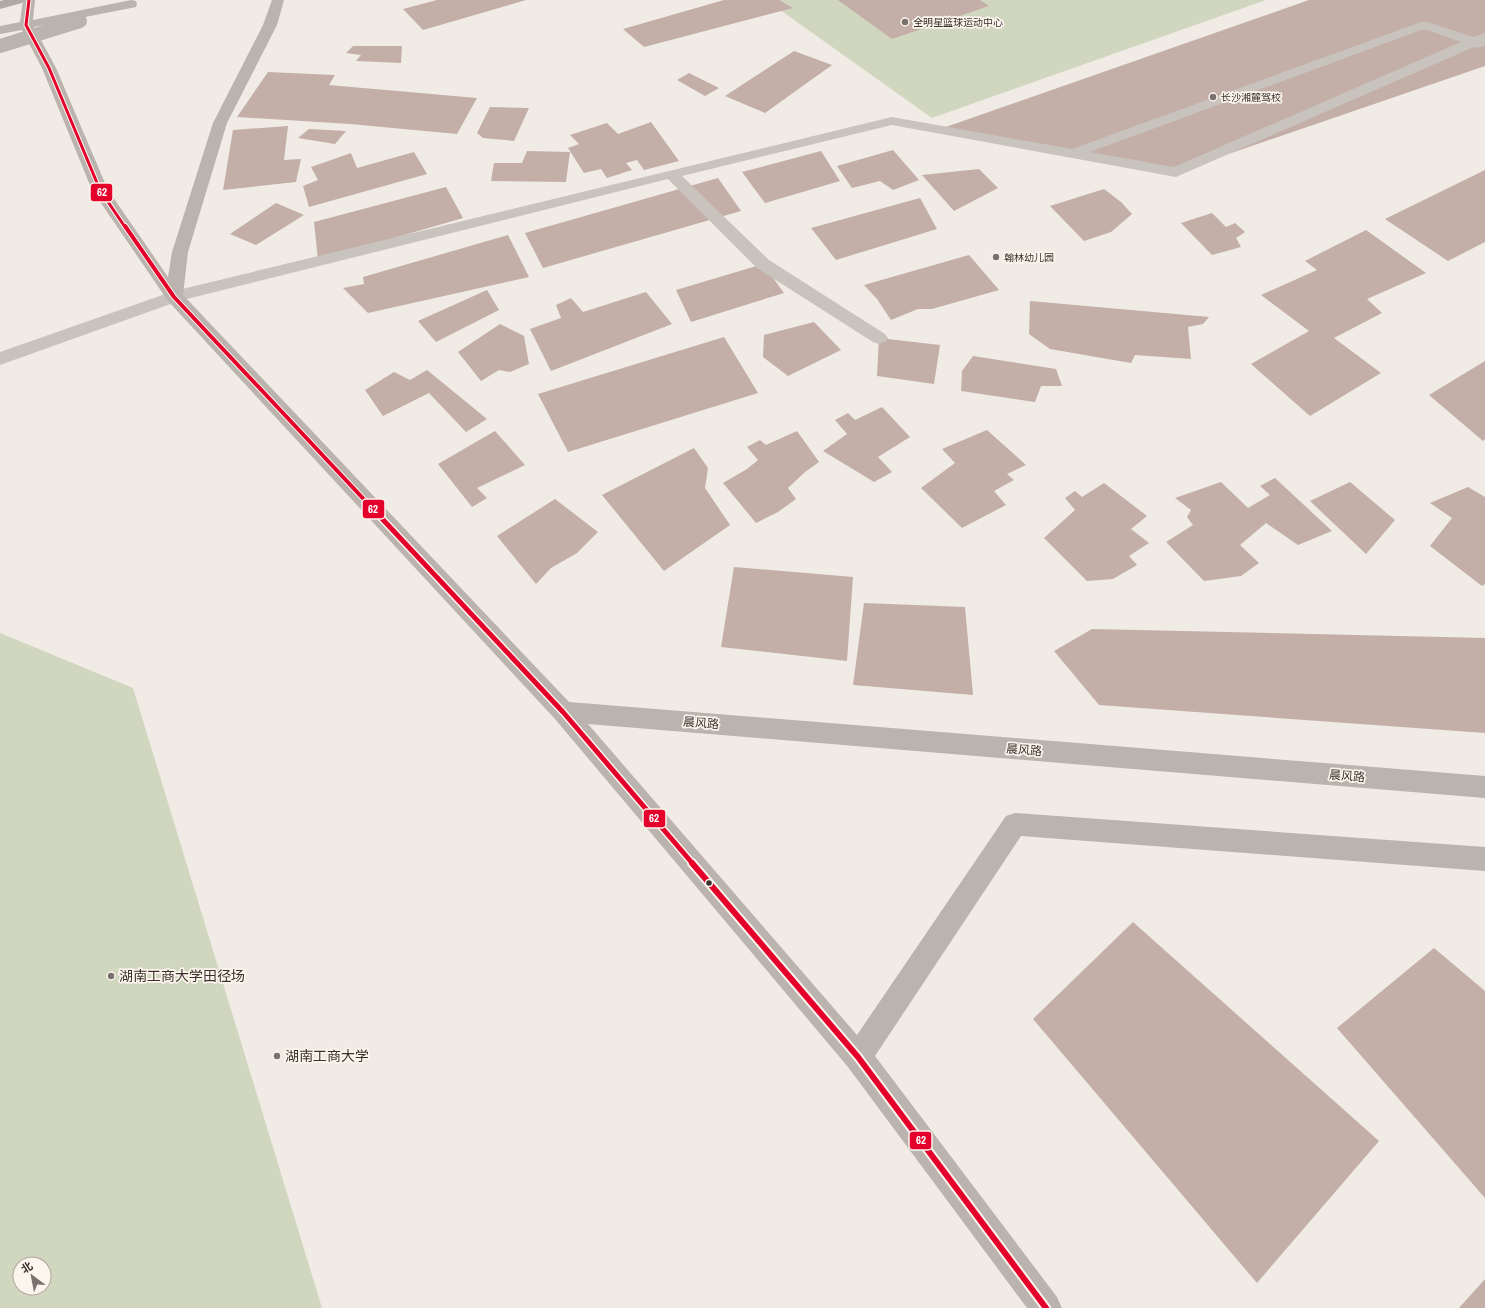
<svg xmlns="http://www.w3.org/2000/svg" width="1485" height="1308" font-family="'Archivo Narrow','Noto Sans SC',sans-serif">
  <style>
    .green { fill: #d1d6bf; fill-rule: evenodd }
    .building { fill: #c3afa7 }
    .lines { fill: none; stroke-linecap: round; stroke-linejoin: round }
    .street { fill: #c9c3be; fill-rule: evenodd }
    .secondary { fill: #bab3ae; fill-rule: evenodd }
    .highway { fill: #afaaa4; fill-rule: evenodd }
    .secondary-bridge { stroke: #bab3ae; stroke-width: 14 }
    .bus-1-far3-casing { stroke: #fbf5ee; stroke-width: 5 }
    .bus-1-far2-casing { stroke: #fbf5ee; stroke-width: 6 }
    .bus-1-far1-casing { stroke: #fbf5ee; stroke-width: 8 }
    .bus-1-casing { stroke: #fbf5ee; stroke-width: 10 }
    .bus-1-far3 { stroke: #e4002b; stroke-width: 3 }
    .bus-1-far2 { stroke: #e4002b; stroke-width: 4 }
    .bus-1-far1 { stroke: #e4002b; stroke-width: 5 }
    .bus-1 { stroke: #e4002b; stroke-width: 6 }
    .poi-dot { fill: #7a716c; stroke: #fbf5ee; stroke-width: 1.5 }
    .bus-dot { fill: #3b302b; stroke: #fbf5ee; stroke-width: 1.5 }
    .labels { text-anchor: middle; stroke-width: 3.5; stroke-linejoin: round; paint-order: stroke }
    .far-poi-label { font-size: 10px; fill: #3b302b; stroke: #fbf5ee; text-anchor: start }
    .street-label { font-size: 12px; fill: #3b302b; stroke: #fbf5ee }
    .near-poi-label { font-size: 14px; fill: #3b302b; stroke: #fbf5ee; text-anchor: start }
    .line-badge { stroke: #fbf5ee; stroke-width: 1.5 }
    .badge-label { font-size: 11px; text-anchor: middle; font-weight: bold; fill: #fff }
  </style>
  <rect width="100%" height="100%" fill="#f0ebe5"/>
  <!-- green -->
  <g class="green">
    <path d="M766,0H1266L932,118Z"/>
    <path d="M0,633L133,688L322,1308H0ZM20,1264H44V1288H20Z"/>
  </g>
  <!-- building -->
  <g class="building">
    <path d="M437,0H526L423,30L403,9Z"/>
    <path d="M724,0H779L793,8L644,47L623,29Z"/>
    <path d="M838,0H980L989,6L892,39Z"/>
    <path d="M1309,0H1485V66L1176,172L943,128Z"/>
    <path d="M353,46H402L401,63L356,61L361,55L346,53Z"/>
    <path d="M794,51L832,65L765,113L725,96Z"/>
    <path d="M268,72L335,75L329,85L477,98L457,134L350,124L237,117Z"/>
    <path d="M689,73L719,88L705,96L677,80Z"/>
    <path d="M490,107L529,108L514,141L483,138L477,133Z"/>
    <path d="M651,122L679,161L644,170L637,160L626,163L632,170L607,178L601,169L584,173L568,148L579,144L570,135L607,123L618,134Z"/>
    <path d="M288,126L284,160L301,159L296,182L223,190L233,130Z"/>
    <path d="M309,129L346,131L335,144L298,138Z"/>
    <path d="M893,150L919,180L893,190L880,181L852,188L837,166Z"/>
    <path d="M527,151L570,152L566,182L491,181L494,163H522Z"/>
    <path d="M821,151L840,181L765,203L742,172Z"/>
    <path d="M414,152L427,174L309,207L303,186L318,180L311,167L351,153L357,168Z"/>
    <path d="M979,169L998,188L954,211L922,175Z"/>
    <path d="M1485,170V242L1448,261L1385,219Z"/>
    <path d="M718,178L741,211L543,268L525,233Z"/>
    <path d="M446,187L463,218L318,260L314,222Z"/>
    <path d="M1104,189L1121,202L1132,214L1111,232L1084,241L1050,206Z"/>
    <path d="M920,198L937,229L836,260L811,228Z"/>
    <path d="M276,203L304,215L256,245L230,234Z"/>
    <path d="M1212,213L1226,227L1235,223L1245,232L1236,238L1241,247L1212,255L1181,223Z"/>
    <path d="M1366,230L1426,273L1367,299L1382,313L1334,338L1381,373L1310,416L1251,364L1309,331L1261,295L1317,270L1305,261Z"/>
    <path d="M508,235L529,277L368,313L343,288L364,284L363,277Z"/>
    <path d="M969,255L999,290L932,309H918L891,320L877,299L864,285Z"/>
    <path d="M763,264L784,293L691,322L676,290Z"/>
    <path d="M487,290L499,310L436,342L418,321Z"/>
    <path d="M646,292L672,324L551,371L530,329L561,318L556,305L571,298L583,312Z"/>
    <path d="M1030,301L1209,317L1203,324L1188,327L1191,359L1135,355L1131,363L1050,349L1029,334Z"/>
    <path d="M814,322L841,350L788,376L763,357L764,335Z"/>
    <path d="M500,324L524,336L529,364L510,372L499,370L481,381L458,352Z"/>
    <path d="M724,337L758,393L568,452L538,394Z"/>
    <path d="M879,338L940,345L934,384L877,376Z"/>
    <path d="M973,356L1056,369L1062,386H1041L1035,402L961,391L962,371Z"/>
    <path d="M1485,361V439L1483,441L1429,395Z"/>
    <path d="M427,370L487,419L466,432L429,393L383,416L365,390L394,372L410,380Z"/>
    <path d="M882,407L910,437L878,457L892,472L874,482L823,451L847,434L835,420L848,413L855,420Z"/>
    <path d="M987,430L1026,465L1007,474L1014,480L994,491L1006,505L962,528L921,488L955,463L942,449Z"/>
    <path d="M495,431L525,465L477,488L487,498L472,507L438,464Z"/>
    <path d="M797,431L819,462L805,472L788,488L796,499L778,512L756,523L723,483L747,469L758,460L747,447L760,440L766,445Z"/>
    <path d="M694,448L708,468L705,488L730,525L664,571L602,495Z"/>
    <path d="M1275,478L1332,531L1298,545L1266,523L1240,545L1259,563L1241,576L1204,581L1166,542L1193,525L1187,517L1191,510L1175,498L1221,482L1248,508L1270,495L1260,486Z"/>
    <path d="M1350,482L1395,520L1366,554L1310,501Z"/>
    <path d="M1104,483L1147,516L1131,529L1149,543L1129,556L1137,565L1113,579L1087,581L1044,538L1075,510L1065,498L1075,491L1082,497Z"/>
    <path d="M1468,487L1485,497V584L1482,586L1430,546L1452,518L1430,503Z"/>
    <path d="M555,499L598,532L577,553L551,568L536,584L497,536Z"/>
    <path d="M734,567L853,577L847,661L721,647Z"/>
    <path d="M864,603L965,607L973,695L853,685Z"/>
    <path d="M1092,629L1485,638V733L1099,705L1054,651Z"/>
    <path d="M1133,922L1379,1141L1257,1283L1033,1019Z"/>
    <path d="M1434,948L1485,991V1198L1337,1028Z"/>
    <path d="M1485,1279V1308H1459Z"/>
  </g>
  <g class="lines">
    <!-- street -->
    <path class="street" d="M1424,21L1473,37L1485,33V45L1479,48L1474,47L1176,177L892,125L682,176L769,260L885,334L888,338L885,342L879,344L873,342L757,268L668,179L179,301L0,365V352L174,291L892,117L1072,149ZM1424,29L1461,42L1174,167L1090,152Z"/>
    <!-- secondary -->
    <path class="secondary" d="M23,0H35L33,20L131,0L136,1L137,4L136,7L131,8L34,27L56,68L108,190L168,277L172,252L213,123L263,25L272,0H284L277,25L227,123L188,252L183,295L569,702L1485,776V798L588,724L857,1035L1006,816L1015,813L1485,847V871L1021,836L875,1056L1057,1297L1062,1308H1027L848,1067L555,719L168,301L92,190L42,68L22,30L0,34V26L20,22Z"/>
    <!-- highway -->
    <path class="highway" d="M4,0H24L22,3L0,9V1Z"/>
    <!-- secondary-bridge -->
    <path class="secondary-bridge" d="M0,46L80,21"/>
    <!-- bus-1-far3 casing -->
    <g class="bus-1-far3-casing">
      <path id="bus-1-far3" d="M29,0L26,25L49,68L100,190L125,227"/>
    </g>
    <!-- bus-1-far2 casing -->
    <g class="bus-1-far2-casing">
      <path id="bus-1-far2" d="M125,226L174,297L374,510"/>
    </g>
    <!-- bus-1-far1 casing -->
    <g class="bus-1-far1-casing">
      <path id="bus-1-far1" d="M373,509L563,712L693,864"/>
    </g>
    <!-- bus-1 casing -->
    <g class="bus-1-casing">
      <path id="bus-1" d="M692,863L858,1057L1046,1308"/>
    </g>
    <!-- bus-1-far3 -->
    <use href="#bus-1-far3" class="bus-1-far3"/>
    <!-- bus-1-far2 -->
    <use href="#bus-1-far2" class="bus-1-far2"/>
    <!-- bus-1-far1 -->
    <use href="#bus-1-far1" class="bus-1-far1"/>
    <!-- bus-1 -->
    <use href="#bus-1" class="bus-1"/>
  </g>
  <!-- markers -->
  <g class="poi-dot">
    <circle cx="905" cy="22" r="4"/>
    <circle cx="1213" cy="97" r="4"/>
    <circle cx="996" cy="257" r="4"/>
    <circle cx="111" cy="976" r="4"/>
    <circle cx="277" cy="1056" r="4"/>
  </g>
  <circle class="bus-dot" cx="709" cy="883" r="3.5"/>
  <g class="labels">
    <!-- far-poi labels -->
    <g class="far-poi-label">
      <text x="913" y="26">全明星篮球运动中心</text>
      <text x="1221" y="101">长沙湘麓驾校</text>
      <text x="1004" y="261">翰林幼儿园</text>
    </g>
    <!-- street labels -->
    <g class="street-label">
      <text transform="translate(701 723) rotate(5)" y="4">晨风路</text>
      <text transform="translate(1024 750) rotate(5)" y="4">晨风路</text>
      <text transform="translate(1347 776) rotate(5)" y="4">晨风路</text>
    </g>
    <!-- near-poi labels -->
    <g class="near-poi-label">
      <text x="119" y="981">湖南工商大学田径场</text>
      <text x="285" y="1061">湖南工商大学</text>
    </g>
  </g>
  <g class="line-badge">
    <rect x="90" y="183" width="23" height="19" rx="4" fill="#e4002b"/>
    <rect x="362" y="499" width="23" height="20" rx="4" fill="#e4002b"/>
    <rect x="643" y="809" width="23" height="19" rx="4" fill="#e4002b"/>
    <rect x="909" y="1131" width="23" height="19" rx="4" fill="#e4002b"/>
  </g>
  <g class="badge-label">
    <text x="102" y="196">62</text>
    <text x="373" y="513">62</text>
    <text x="654" y="822">62</text>
    <text x="921" y="1144">62</text>
  </g>
  <!-- north arrow -->
  <g transform="translate(32 1276) rotate(328)"><circle r="19" fill="#fbf5ee" stroke="#aea6a0"/>
  <path d="M0-3L7 15L0 10L-7 15Z" fill="#7a716c"/>
  <text y="-6" font-size="11" font-weight="bold" text-anchor="middle" fill="#3b302b">北</text>
  </g>
</svg>
